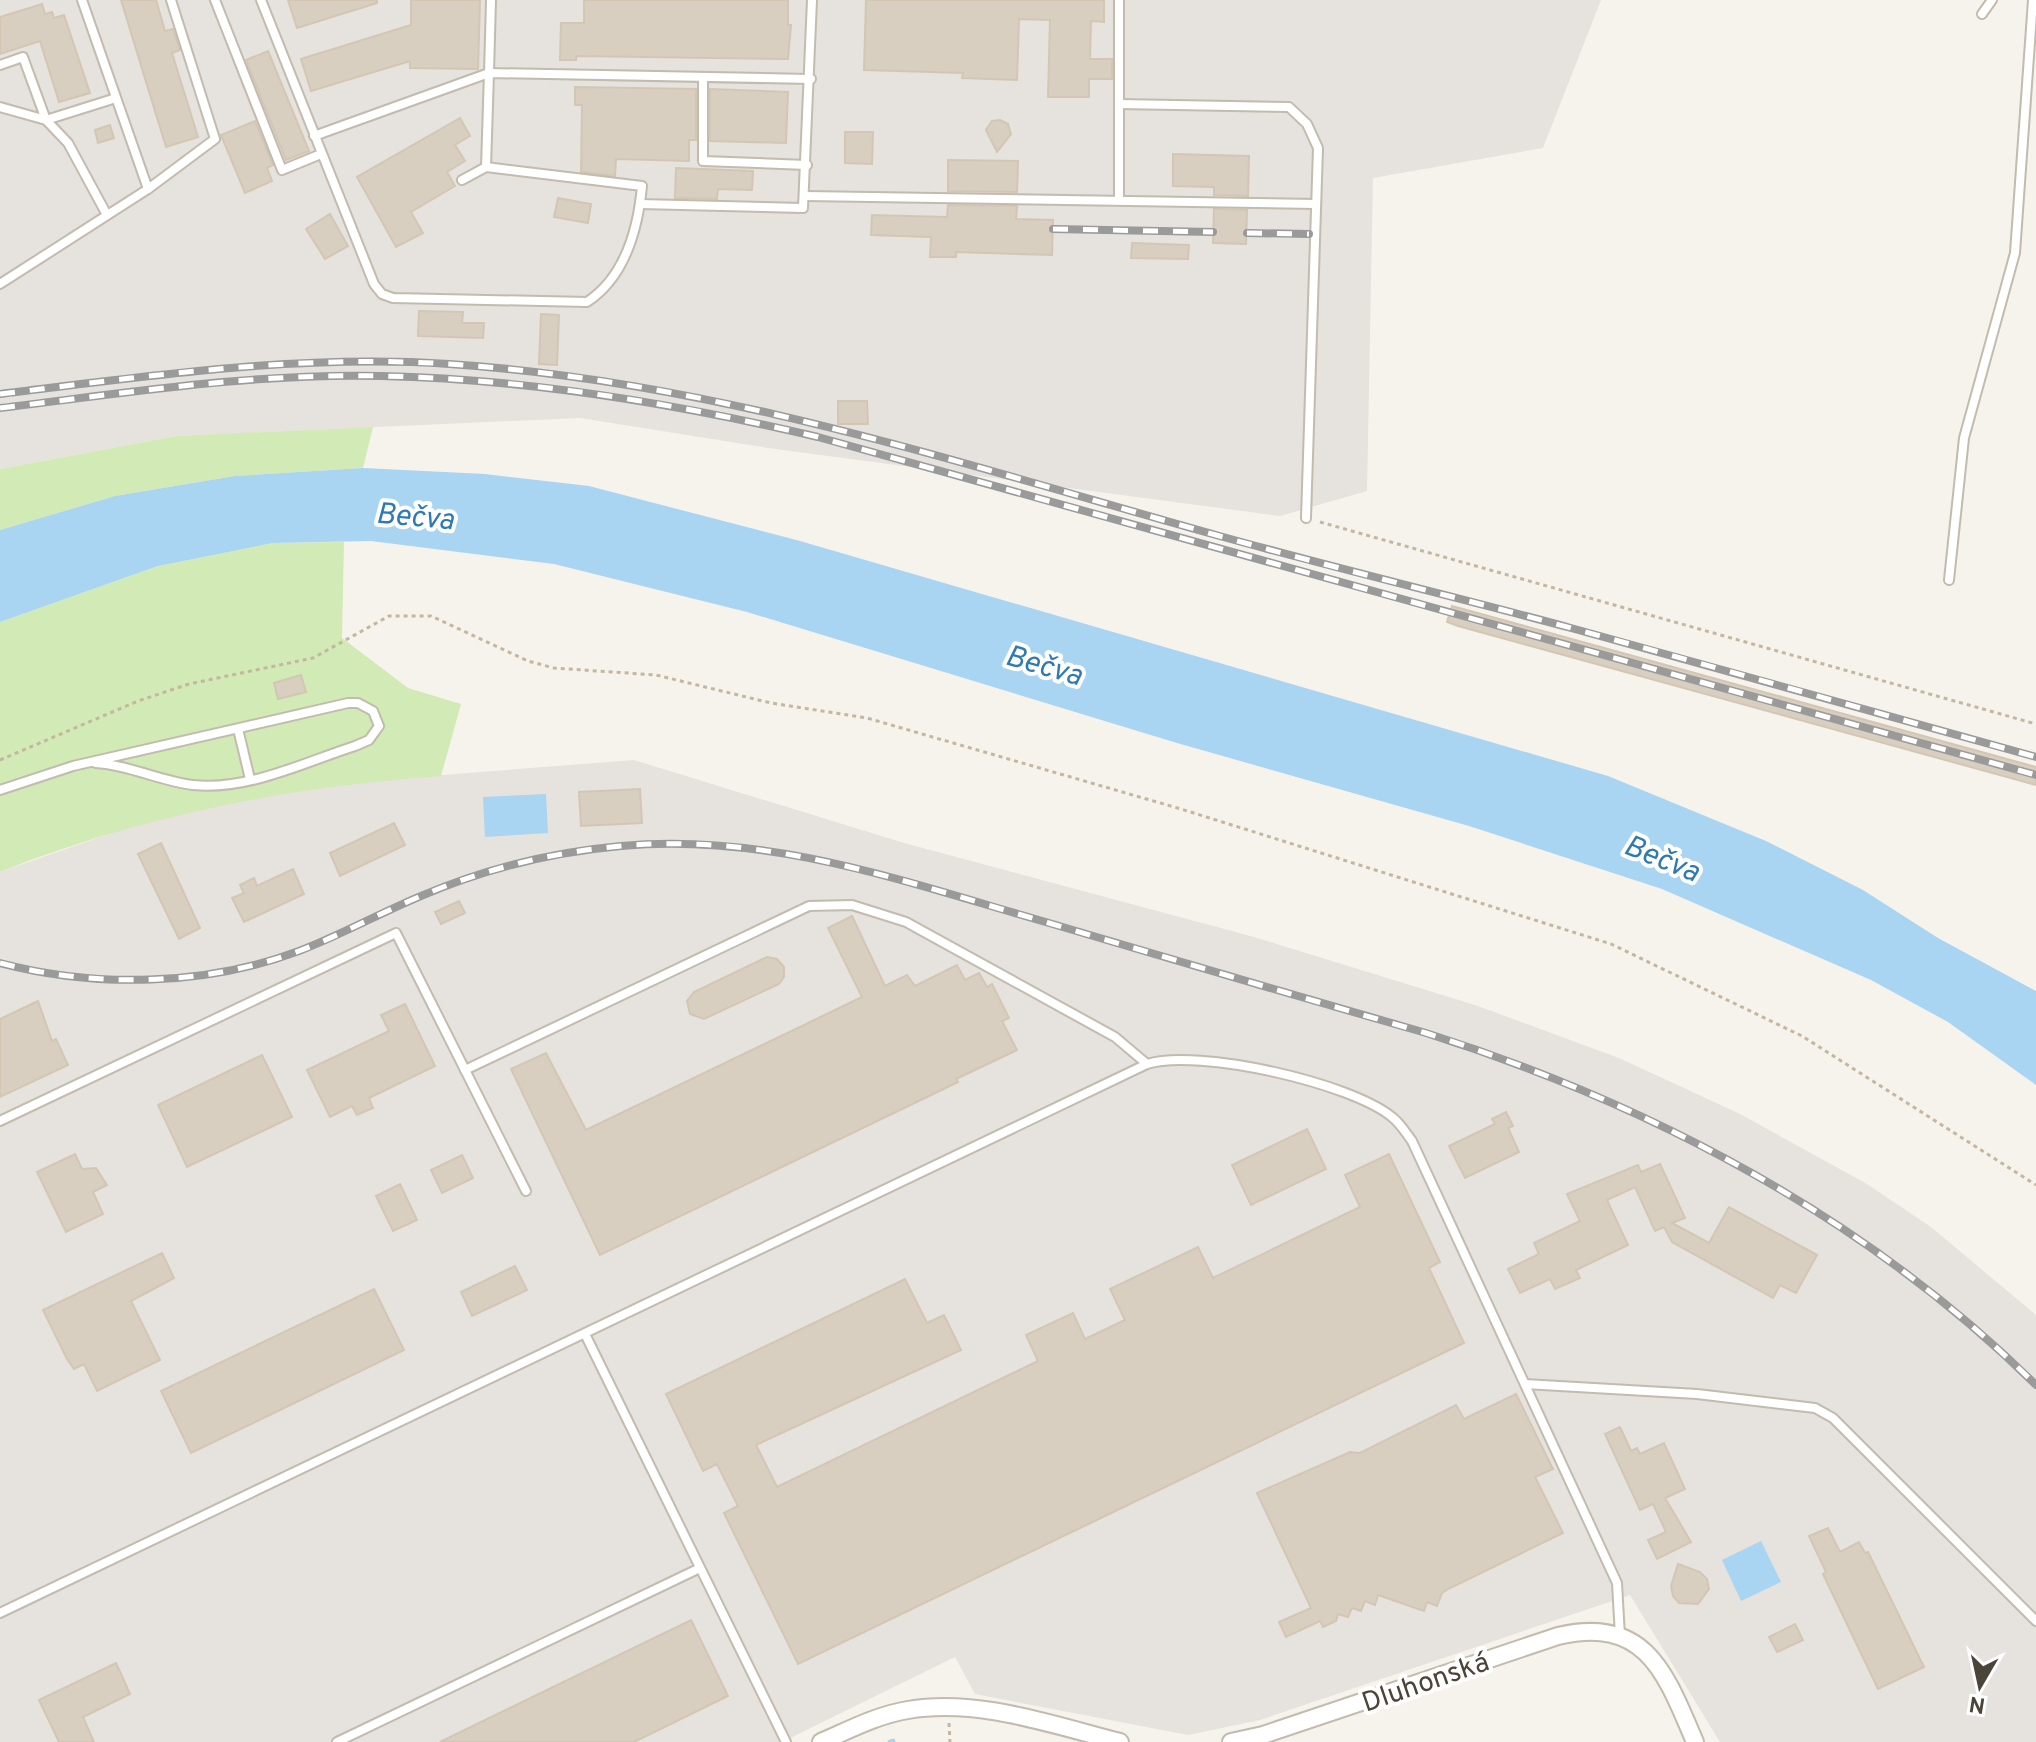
<svg xmlns="http://www.w3.org/2000/svg" width="2036" height="1742" font-family="Overpass,sans-serif">
  <style>
    .industrial { fill: #e6e2dd }
    .green { fill: #d2eab5 }
    .water { fill: #a9d4f2 }
    .lines { fill: none; stroke-linecap: round; stroke-linejoin: round }
    .stream { stroke: #a9d4f2; stroke-width: 5 }
    .building { fill: #d8cfc1; stroke: #d3c7b4; stroke-width: 2 }
    .lane-casing { stroke: #c2bbae; stroke-width: 12 }
    .street-casing { stroke: #c2bbae; stroke-width: 20 }
    .path { stroke: #c4b79f; stroke-width: 3; stroke-dasharray: 4 4; stroke-linecap: butt }
    .lane { stroke: #fff; stroke-width: 8 }
    .street { stroke: #fff; stroke-width: 16 }
    .rail-casing { stroke: #9a9a9a; stroke-width: 8 }
    .rail { stroke: #fff; stroke-width: 5; stroke-dasharray: 15; stroke-linecap: butt }
    .labels { text-anchor: middle; stroke-width: 8; stroke-linejoin: round; paint-order: stroke }
    .street-label { font-size: 28px; fill: #4b4439; stroke: #fff }
    .water-label { font-size: 30px; font-style: italic; fill: #2e7ab2; stroke: #fff }
  </style>
  <rect width="100%" height="100%" fill="#f6f3ec"/>
  <!-- industrial -->
  <g class="industrial">
    <path d="M0,0H1601L1543,148L1373,178L1367,491L1280,516L768,448L580,418L176,436L0,469Z"/>
    <path d="M634,760L904,843L1254,937L1478,1006L1619,1058L1740,1114L1867,1184L1931,1227L2036,1315V1742H1720L1630,1595L1260,1720L1188,1735L975,1694L955,1657L782,1742H0V872L137,824L201,808L339,783Z"/>
  </g>
  <!-- green -->
  <g class="green">
    <path d="M373,427L363,468L235,476L115,496L0,530V469L176,436Z"/>
    <path d="M344,542L342,638L408,688L461,704L441,776C288,787 143,815 0,872V622L158,566L273,543Z"/>
  </g>
  <!-- water -->
  <g class="water">
    <path d="M363,468L485,474L589,486L800,541L1608,776L1766,841L1863,890L1938,938L2036,991V1085L1948,1022L1871,980L1662,889L1469,826L1177,743L747,612L554,564L371,541L273,543L158,566L0,622V530L115,496L235,476Z"/>
    <path d="M546,794L548,833L485,837L483,797Z"/>
    <path d="M1761,1541L1781,1582L1741,1601L1722,1560Z"/>
  </g>
  <g class="lines">
    <!-- stream -->
    <path class="stream" d="M890,1742L893,1741"/>
  </g>
  <!-- building -->
  <g class="building">
    <path d="M121,0H156L165,31L173,29L180,50L172,53L198,137L166,147Z"/>
    <path d="M288,0H377V3L297,28Z"/>
    <path d="M411,0H480L478,69L410,68V61L311,91L301,59L411,25Z"/>
    <path d="M584,0H788V25H791L788,59L576,56V60H560L561,23H584Z"/>
    <path d="M866,0H1104V22L1091,21L1090,59H1112V79H1089V97H1048L1050,20L1019,19L1017,80L962,78L963,73L864,70Z"/>
    <path d="M42,4L45,14L52,12L54,18L64,15L90,93L59,102L40,41L0,54V17Z"/>
    <path d="M268,51L309,151L286,160L246,60Z"/>
    <path d="M575,87L696,89V140H689V161L616,159L615,176L581,172L582,105H575Z"/>
    <path d="M710,89L788,92L786,143L710,141Z"/>
    <path d="M460,118L470,136L455,145L465,161L447,172L455,186L411,212L423,233L396,247L357,177Z"/>
    <path d="M1000,120L1008,124L1011,134L997,152L986,130L992,121Z"/>
    <path d="M255,121L273,165L267,168L272,181L245,193L221,135Z"/>
    <path d="M110,125L114,138L98,143L95,130Z"/>
    <path d="M845,132H873L872,164L845,163Z"/>
    <path d="M1173,154L1249,156L1248,196L1214,195V187L1173,186Z"/>
    <path d="M948,160L1018,161L1017,192L948,191Z"/>
    <path d="M676,168L753,171L752,190L718,189L717,199L675,198Z"/>
    <path d="M558,198L591,204L588,223L554,217Z"/>
    <path d="M948,205L1017,206L1016,219L1053,220L1052,255L956,252V257H930L931,237L871,235L872,215L947,217Z"/>
    <path d="M1214,209L1247,210L1246,244L1213,243Z"/>
    <path d="M330,214L348,246L325,259L306,229Z"/>
    <path d="M1132,243L1189,245L1188,259L1131,258Z"/>
    <path d="M419,311L463,312L462,323H484L483,338L418,336Z"/>
    <path d="M541,314L559,315L557,365L539,364Z"/>
    <path d="M838,401H867L868,424H838Z"/>
    <path d="M1452,606L2036,767V785L1458,626L1447,622Z"/>
    <path d="M301,675L306,692L278,699L274,683Z"/>
    <path d="M640,789L642,823L581,826L579,792Z"/>
    <path d="M394,823L405,845L340,876L330,853Z"/>
    <path d="M161,843L200,928L179,939L138,854Z"/>
    <path d="M293,869L304,894L244,922L232,898L244,893L240,885L254,878L257,886Z"/>
    <path d="M459,901L465,913L441,924L435,912Z"/>
    <path d="M852,916L885,986L907,975L915,986L957,965L965,980L979,973L987,987L992,984L1009,1018L1002,1021L1017,1050L956,1079L958,1082L600,1255L511,1069L546,1053L586,1130L862,997L828,928Z"/>
    <path d="M767,957L777,959L784,967V977L779,984L704,1019L690,1014L687,1001L694,992Z"/>
    <path d="M38,1001L52,1041L56,1039L68,1065L0,1097V1019Z"/>
    <path d="M405,1004L435,1066L369,1098L373,1108L357,1115L352,1106L330,1117L307,1070L389,1031L381,1015Z"/>
    <path d="M262,1055L292,1117L187,1167L158,1105Z"/>
    <path d="M1506,1112L1513,1126L1508,1128L1519,1152L1465,1178L1449,1146L1495,1124L1492,1119Z"/>
    <path d="M1307,1129L1326,1169L1251,1205L1232,1165Z"/>
    <path d="M75,1154L82,1169L96,1168L107,1185L93,1192L103,1214L66,1232L37,1172Z"/>
    <path d="M1389,1154L1440,1262L1429,1268L1464,1343L798,1664L724,1513L738,1506L717,1464L703,1471L666,1394L905,1279L927,1323L944,1315L961,1350L756,1445L777,1487L1038,1361L1026,1335L1073,1313L1085,1339L1125,1320L1110,1289L1198,1247L1213,1278L1360,1207L1345,1175Z"/>
    <path d="M462,1155L473,1178L442,1193L431,1170Z"/>
    <path d="M1660,1164L1685,1218L1672,1223L1709,1243L1729,1207L1817,1255L1796,1293L1780,1285L1773,1298L1672,1242L1664,1227L1655,1231L1635,1187L1607,1200L1628,1245L1576,1270L1580,1278L1555,1289L1550,1279L1520,1293L1508,1269L1539,1254L1534,1243L1580,1221L1567,1194L1638,1165L1641,1172Z"/>
    <path d="M400,1184L417,1220L393,1231L376,1196Z"/>
    <path d="M162,1253L174,1278L131,1301L160,1360L97,1391L84,1364L74,1369L67,1359L43,1310Z"/>
    <path d="M515,1266L527,1290L472,1316L461,1292Z"/>
    <path d="M374,1289L404,1350L191,1453L161,1391Z"/>
    <path d="M1516,1394L1553,1469L1535,1477L1563,1533L1448,1589L1442,1593L1437,1606L1427,1602L1424,1611L1378,1595L1375,1605L1365,1601L1361,1611L1352,1608L1348,1617L1338,1614L1336,1621L1323,1627L1320,1621L1286,1637L1279,1622L1311,1608L1257,1493L1350,1452L1360,1453L1456,1405L1464,1419Z"/>
    <path d="M1620,1427L1631,1451L1637,1448L1640,1454L1664,1443L1685,1489L1665,1498L1691,1542L1657,1559L1648,1540L1666,1532L1653,1504L1640,1510L1605,1434Z"/>
    <path d="M1828,1528L1840,1552L1859,1542L1865,1553L1868,1552L1924,1667L1878,1689L1823,1574L1826,1572L1809,1536Z"/>
    <path d="M1678,1564L1700,1572L1707,1579L1709,1589L1698,1604L1679,1603L1673,1596L1671,1586Z"/>
    <path d="M691,1620L728,1696L634,1742H440Z"/>
    <path d="M1795,1624L1803,1640L1777,1652L1769,1637Z"/>
    <path d="M116,1663L130,1694L83,1717L94,1742H59L39,1700Z"/>
  </g>
  <g class="lines">
    <!-- lane casing -->
    <g class="lane-casing">
      <g id="lane">
        <path d="M82,0L148,189L215,139L171,0"/>
        <path d="M215,0L282,170L321,154"/>
        <path d="M261,0L374,284L382,294L393,298L587,302C625,277 638,229 642,186L486,167"/>
        <path d="M1119,0V200"/>
        <path d="M1982,14L1992,0"/>
        <path d="M0,65L23,57L46,120L68,143L107,215"/>
        <path d="M703,77V161L807,165"/>
        <path d="M1119,104L1289,107L1307,124L1318,148L1306,518"/>
        <path d="M0,107L46,120L116,98"/>
        <path d="M314,136L489,73L491,0"/>
        <path d="M462,180L486,167L489,73L811,79"/>
        <path d="M805,196L1316,204"/>
        <path d="M640,204L803,208L812,0"/>
        <path d="M0,284L148,189"/>
        <path d="M1949,580L1964,438L2015,253L2033,0"/>
        <path d="M238,729L250,779"/>
        <path d="M0,790L73,766L348,703H358L373,711L379,726L369,740L355,746C305,762 247,791 193,785C160,781 129,765 96,763"/>
        <path d="M465,1070L809,906L852,905L906,922L1115,1037L1147,1064"/>
        <path d="M0,1121L396,933L526,1191"/>
        <path d="M585,1334L786,1742"/>
        <path d="M1525,1384L1697,1394L1815,1408L1833,1418L2036,1621"/>
        <path d="M0,1613L1147,1064C1198,1048 1351,1083 1392,1117C1400,1123 1406,1133 1412,1141L1617,1583L1620,1636"/>
        <path d="M337,1742L700,1568"/>
      </g>
    </g>
    <!-- street casing -->
    <g class="street-casing">
      <g id="street">
        <path d="M821,1742C849,1730 877,1715 908,1710C978,1698 1053,1725 1120,1742"/>
        <path d="M1231,1742L1263,1735L1558,1636C1647,1615 1666,1675 1695,1742"/>
      </g>
    </g>
    <!-- path -->
    <g class="path">
      <path d="M1320,522L2036,724"/>
      <path d="M0,760L138,701L189,684L313,658L389,616H431L528,661L554,668L656,675L771,703L867,718L1181,809L1611,944L1802,1036L2036,1185"/>
      <path d="M949,1723L950,1742"/>
    </g>
    <!-- lane -->
    <use href="#lane" class="lane"/>
    <!-- street -->
    <use href="#street" class="street"/>
    <!-- rail casing -->
    <g class="rail-casing">
      <g id="rail">
        <path d="M1053,229L1213,232"/>
        <path d="M1247,233L1309,234"/>
        <path d="M0,394C149,376 299,354 449,364C714,381 962,464 1216,535C1334,568 1453,596 1571,628C1726,670 1881,714 2036,757"/>
        <path d="M0,408C126,393 253,373 381,376C529,379 674,403 818,437L2036,775"/>
        <path d="M0,963C96,988 205,986 299,951C341,935 380,913 421,896C484,869 553,852 621,846C769,832 909,883 1049,923C1175,960 1300,997 1426,1033C1650,1104 1867,1218 2036,1385"/>
      </g>
    </g>
    <!-- rail -->
    <use href="#rail" class="rail"/>
  </g>
  <g class="labels">
    <!-- street labels -->
    <g class="street-label">
      <text transform="translate(1425 1681) rotate(-19)" y="10">Dluhonská</text>
    </g>
    <!-- water labels -->
    <g class="water-label">
      <text transform="translate(415 516) rotate(5)" y="10">Bečva</text>
      <text transform="translate(1044 665) rotate(16)" y="10">Bečva</text>
      <text transform="translate(1662 858) rotate(22)" y="10">Bečva</text>
    </g>
  </g>
  <!-- north arrow -->
  <g transform="translate(1980 1686) rotate(189)" stroke="#ffffff" stroke-width="6" paint-order="stroke">
  <path d="M0-6L14 30L0 20L-14 30Z" fill="#4b4439"/>
  <text y="-12" font-size="22" font-weight="bold" text-anchor="middle" fill="#4b4439">N</text>
  </g>
</svg>
